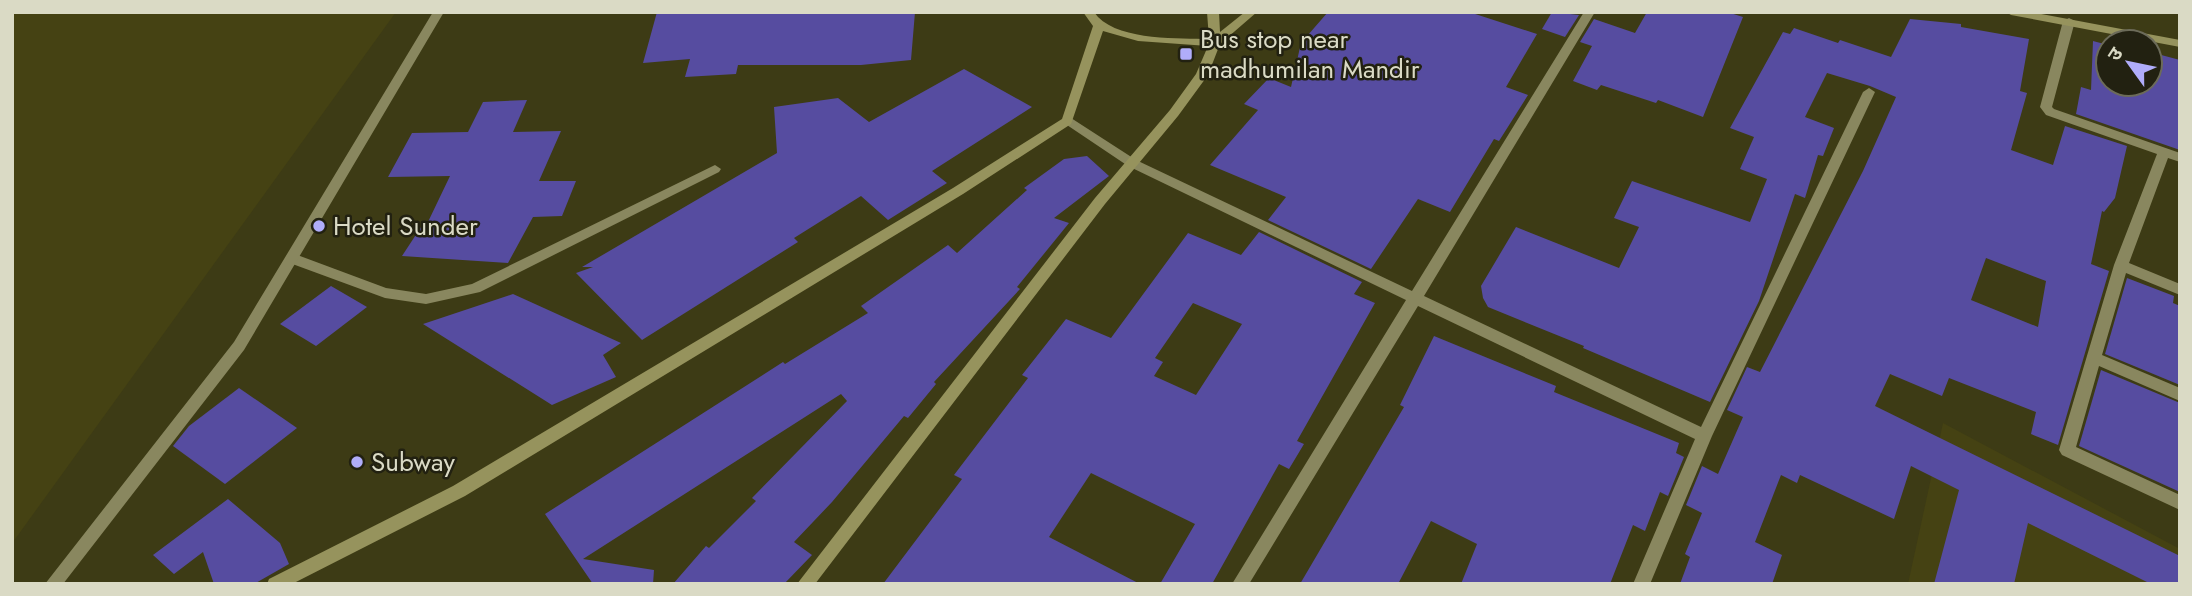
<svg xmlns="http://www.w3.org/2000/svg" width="2192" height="596" font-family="Jost,'Noto Sans Devanagari',sans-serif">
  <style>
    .built { fill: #454213 }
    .building { fill: #564ca0; fill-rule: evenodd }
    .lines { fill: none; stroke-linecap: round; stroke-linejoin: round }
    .service { fill: #89875f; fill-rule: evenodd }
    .minor { fill: #89875f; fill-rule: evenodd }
    .tertiary { fill: #89875f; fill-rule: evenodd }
    .secondary { fill: #96935d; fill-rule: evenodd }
    .poi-dot { fill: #b0adfa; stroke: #222111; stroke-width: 2.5 }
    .labels { text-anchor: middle; stroke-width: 5; stroke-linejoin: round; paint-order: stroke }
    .poi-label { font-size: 26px; fill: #dadac5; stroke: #222111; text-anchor: start }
  </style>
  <rect width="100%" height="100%" fill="#3d3b15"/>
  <!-- built -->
  <g class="built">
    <path d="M12,12H396L13,542H12Z"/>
    <path d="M1943,423L2180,549V584H1908Z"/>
  </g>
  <!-- building -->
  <g class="building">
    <path d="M657,12H915L911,60L861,65H738L736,74L685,77L690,59L643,63Z"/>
    <path d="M1328,12H1469L1537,34L1506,87L1528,95L1499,141L1494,139L1450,212L1418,199L1371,269L1268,220L1286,197L1210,165L1258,110L1244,104L1269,78L1291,87L1301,43Z"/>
    <path d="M1552,12L1579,15L1565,37L1542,29Z"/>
    <path d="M1647,12H1727L1743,17L1703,117L1658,100L1656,103L1601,85L1597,90L1573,81L1592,46L1580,42L1594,19L1635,33Z"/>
    <path d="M1910,19L1961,24V27L2029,39L2020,91L2027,93L2011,150L2053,165L2065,126L2127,146L2115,198L2104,212L2102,211L2091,264L2109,271L2058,445L2031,434L2036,412L1949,378L1942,396L1890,374L1875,406L2180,556V584H2151L2028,523L2014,584H1934L1959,490L1911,466L1894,519L1800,475L1797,483L1781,475L1755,542L1782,555L1772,584H1680L1690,557L1685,554L1702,513L1686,505L1702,466L1718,474L1743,417L1727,410L1747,367L1760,372L1863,171L1896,97L1870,86L1827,73L1805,117L1834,128L1823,156L1818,155L1805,198L1795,194L1759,301L1710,402L1583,348L1584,346L1488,307L1483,298L1481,286L1516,227L1619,268L1639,227L1614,218L1632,181L1750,222L1767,179L1740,169L1754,137L1730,128L1783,32L1790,34L1794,28L1838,43L1840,40L1891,57ZM1986,258L2046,281L2038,327L1971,300Z"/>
    <path d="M2093,41L2108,45V84H2150V52L2180,60V150L2076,114L2081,87L2091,90Z"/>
    <path d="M964,69L1032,107L932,171L947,183L888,220L861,196L794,238L798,242L642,340L576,273L593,267H582L777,153L774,107L838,98L869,122Z"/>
    <path d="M527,100L513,132L561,131L539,181H576L562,216L533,217L508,263L402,256L423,224H427L450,176L388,177L412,133L468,132L483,102Z"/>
    <path d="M1087,156L1109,176L1054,218L1069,223L1017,287L1020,289L934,382L936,384L908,418L904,416L832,502L794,542L812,555L784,584H673L706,546L709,548L756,501L752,498L847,401L841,394L583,559L654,570L653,584H593L545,514L783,362L785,364L868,313L861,306L948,245L957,253L1027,190L1024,188L1064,159Z"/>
    <path d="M1259,232L1362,282L1354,294L1375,303L1297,441L1304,444L1289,469L1279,464L1212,584H1160L1195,524L1091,473L1049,537L1140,584H883L962,479L954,475L1028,378L1022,375L1066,319L1111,338L1188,233L1241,255ZM1193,303L1242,324L1196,395L1154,376L1163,362L1155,358Z"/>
    <path d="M2127,278L2174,296L2173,303L2180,306V385L2105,354Z"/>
    <path d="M331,286L367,307L316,346L280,324Z"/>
    <path d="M513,294L621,343L603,355L616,377L552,405L423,324Z"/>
    <path d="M1434,336L1556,386L1554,392L1679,443L1676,453L1684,457L1668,496L1660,492L1645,531L1633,525L1610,584H1461L1477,544L1431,521L1398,584H1300L1404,407L1400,405Z"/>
    <path d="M2101,370L2180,403V492L2079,446Z"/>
    <path d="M239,388L297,428L225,484L173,446L189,426Z"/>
    <path d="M228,499L280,543L289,564L254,584H214L203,552L174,574L153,555Z"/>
  </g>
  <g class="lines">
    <!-- service -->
    <path class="service" d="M2069,18L2075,21L2052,107L2054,109L2180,153V162L2168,158L2129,263L2180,284V295L2126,273L2102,355L2180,388V401L2099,366L2076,447L2180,495V510L2062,455L2059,450L2114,265L2157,154L2046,115L2040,107L2063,21Z"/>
    <!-- minor -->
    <g class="minor">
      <path d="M1584,12H1595L1424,296L1701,427L1863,92L1869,88L1875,92L1712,436L1650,584H1633L1695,439L1418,306L1249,584H1232L1406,300L1128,166L1061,121L1067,117L1071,118L1136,160L1412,291Z"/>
      <path d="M715,165L721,169L719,172L480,292L426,304L385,298L287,262L285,258L292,253L386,288L426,294L472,284Z"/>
    </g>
    <!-- tertiary -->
    <path class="tertiary" d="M433,12H444L244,350L63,584H45L234,342Z"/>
    <!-- secondary -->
    <g class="secondary">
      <path d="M1083,12H1094C1113,40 1172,38 1203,39H1209L1207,12H1219L1220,32L1245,12H1257L1220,44L1208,75L1178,116L1105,204L815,584H797L1095,198L1170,110L1196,74L1208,46L1138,41L1103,31L1071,124L963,194L465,496L292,584H267L269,579L453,486L953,188L1062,119L1093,26Z"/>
      <path d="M2006,12H2030L2180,40V47L2011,15Z"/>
    </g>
  </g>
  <!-- markers -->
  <g class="poi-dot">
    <rect x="1179" y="47" width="14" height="14" rx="3.5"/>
    <circle cx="319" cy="226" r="7"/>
    <circle cx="357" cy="462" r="7"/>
  </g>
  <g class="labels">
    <!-- poi labels -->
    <g class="poi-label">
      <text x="1200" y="48">Bus stop near<tspan x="1200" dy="30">madhumilan Mandir</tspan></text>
      <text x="333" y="235">Hotel Sunder</text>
      <text x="371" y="471">Subway</text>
    </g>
  </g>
  <!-- border -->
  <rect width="2192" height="596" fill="none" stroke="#dadac5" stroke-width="28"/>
  <!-- north arrow -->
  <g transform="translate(2129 63) rotate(303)"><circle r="33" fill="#222111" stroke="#6c6b59" stroke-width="2"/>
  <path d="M0-5L12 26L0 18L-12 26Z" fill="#b0adfa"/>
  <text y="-10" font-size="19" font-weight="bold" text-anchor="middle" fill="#dadac5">उ</text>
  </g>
</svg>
